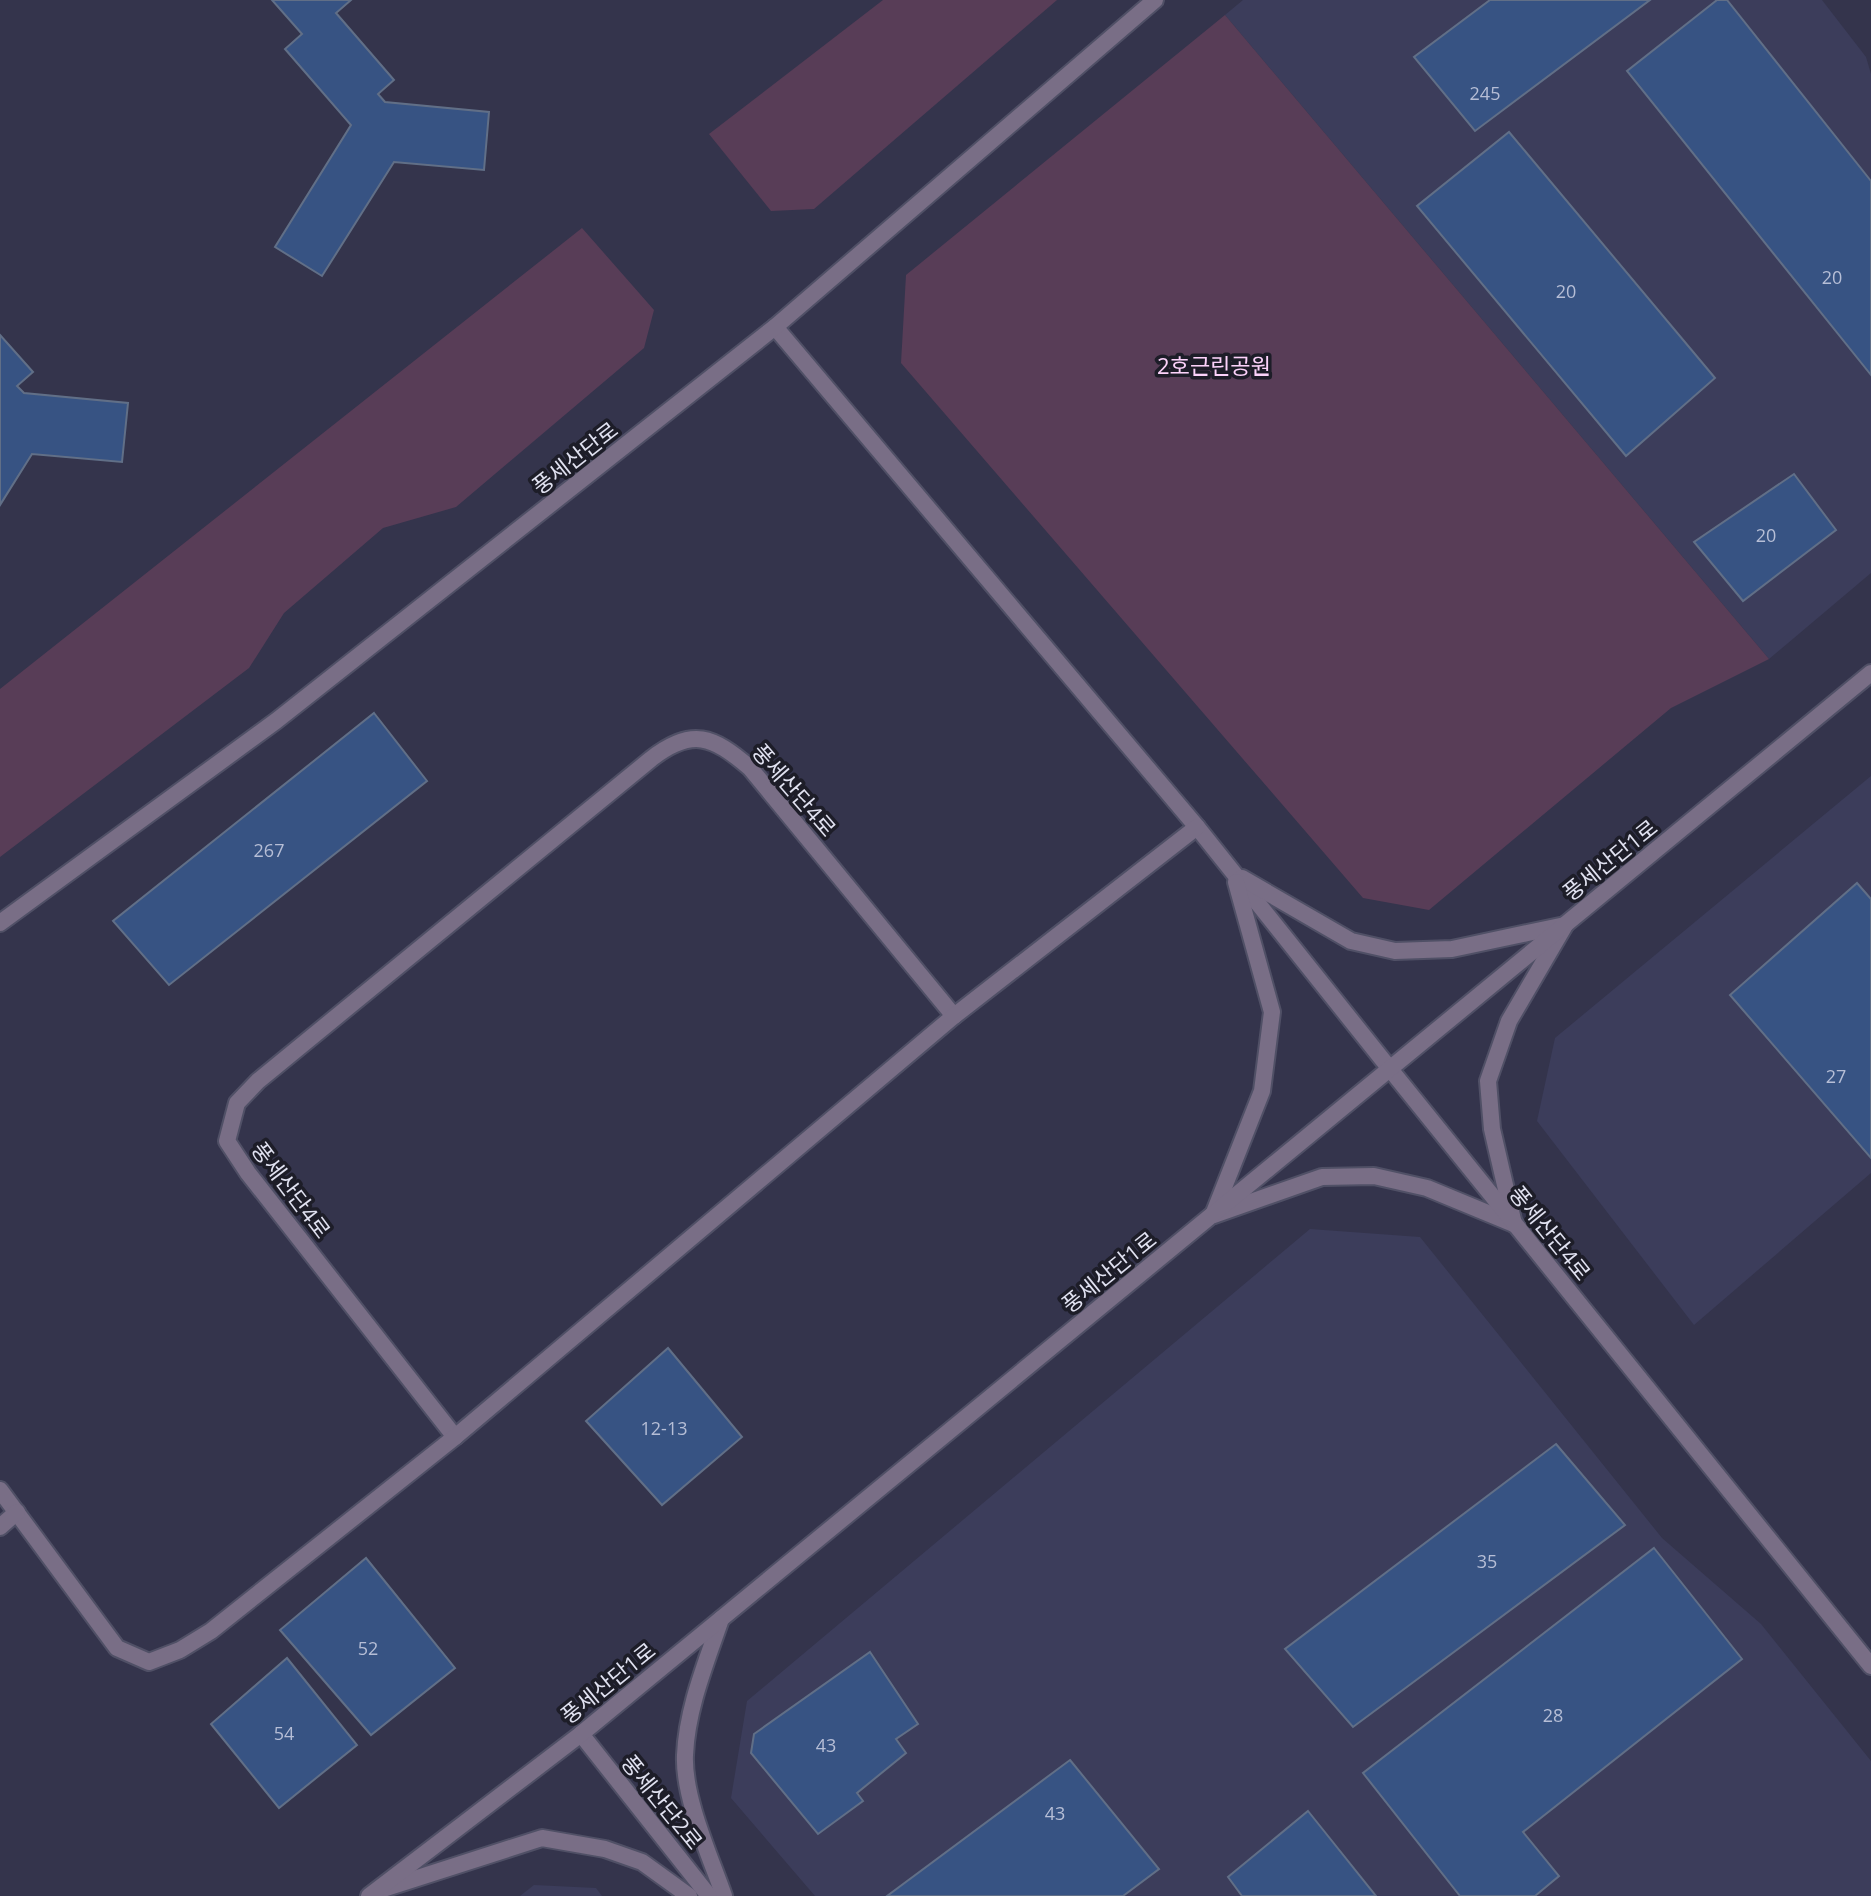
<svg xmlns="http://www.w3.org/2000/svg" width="1871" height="1896" font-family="'Open Sans','Noto Sans KR',sans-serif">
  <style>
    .built { fill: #3c3d5b }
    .green { fill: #583d57 }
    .building { fill: #375383; stroke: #616f87; stroke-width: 2 }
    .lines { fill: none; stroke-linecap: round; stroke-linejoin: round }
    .minor-casing { stroke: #505066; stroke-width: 20 }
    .tertiary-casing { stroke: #505066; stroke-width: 20 }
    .minor { stroke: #796e86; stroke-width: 16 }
    .tertiary { stroke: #796e86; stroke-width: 16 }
    .labels { text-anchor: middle; stroke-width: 7; stroke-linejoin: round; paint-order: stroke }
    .number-label { font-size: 18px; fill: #b6bed6 }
    .park-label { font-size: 22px; fill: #fcd2fa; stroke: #1d1d28 }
    .street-label { font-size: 22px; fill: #e1e2f1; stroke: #1d1d28 }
  </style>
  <rect width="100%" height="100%" fill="#34344c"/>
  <!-- built -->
  <g class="built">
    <path d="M1243,0H1822L1866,57L1871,74V573L1769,659L1225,15Z"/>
    <path d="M1871,776V1173L1694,1325L1537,1121L1555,1038Z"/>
    <path d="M1310,1229L1420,1237L1662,1538L1761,1624L1871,1761V1896H815L731,1798L747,1701Z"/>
    <path d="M534,1885L596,1888L602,1896H520Z"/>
  </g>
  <!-- green -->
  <g class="green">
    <path d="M883,0H1057L814,209L771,211L709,134Z"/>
    <path d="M1225,15L1769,659L1671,708L1429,910L1363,898L901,363L906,275Z"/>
    <path d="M582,228L654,310L644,348L456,507L383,528L284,613L249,668L0,857V689Z"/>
  </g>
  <!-- building -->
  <g class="building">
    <path d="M272,0H351L336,13L394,80L378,94L385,102L489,112L484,170L394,162L322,276L275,247L351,125L285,49L302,34Z"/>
    <path d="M1490,0H1650L1475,131L1414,57Z"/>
    <path d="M1717,0H1727L1871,181V375L1627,71Z"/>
    <path d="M1509,132L1715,378L1626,456L1417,206Z"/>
    <path d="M0,335L33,372L17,386L24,393L128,403L122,462L32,454L0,505Z"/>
    <path d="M1794,474L1836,530L1743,601L1694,542Z"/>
    <path d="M374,713L427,781L169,985L113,921Z"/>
    <path d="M1857,883L1871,899V1158L1730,995Z"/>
    <path d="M668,1348L742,1437L662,1505L586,1421Z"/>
    <path d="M1556,1444L1625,1525L1353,1727L1285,1649Z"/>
    <path d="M1654,1548L1742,1659L1523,1832L1559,1876L1535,1896H1460L1363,1773Z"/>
    <path d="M366,1558L455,1668L371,1735L280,1630Z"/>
    <path d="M870,1652L918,1724L896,1739L906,1753L857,1793L863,1801L818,1834L751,1753L754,1734Z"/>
    <path d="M287,1658L357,1745L279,1808L211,1724Z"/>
    <path d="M1070,1760L1159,1869L1123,1896H887Z"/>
    <path d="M1308,1811L1376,1896H1242L1228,1877Z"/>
  </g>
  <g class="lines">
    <!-- minor casing -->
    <g class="minor-casing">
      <g id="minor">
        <path d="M775,327L1197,827L1390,1069"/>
        <path d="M1242,878L1351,941L1395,951L1452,949L1565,925"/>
        <path d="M0,923L276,721L775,327L1155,0"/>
        <path d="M1213,1215L1262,1091L1272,1012L1236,882"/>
        <path d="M1214,1215L1322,1177L1374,1176L1427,1188L1514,1224"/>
        <path d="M1514,1224L1492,1129L1488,1081L1509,1021L1564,927"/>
        <path d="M455,1437L248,1173L227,1141L237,1103L258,1081L651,759C692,727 713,736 750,768L954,1016"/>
        <path d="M0,1490L117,1648L149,1662L180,1650L211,1631L455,1437L954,1016L1197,827"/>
        <path d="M0,1527L17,1512"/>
        <path d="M721,1619C706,1663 687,1708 685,1755C683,1797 710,1856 724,1896"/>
        <path d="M581,1734L709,1896"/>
        <path d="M380,1890L542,1838L605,1849L642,1862L689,1896"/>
      </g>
    </g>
    <!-- tertiary casing -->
    <g class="tertiary-casing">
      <g id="tertiary">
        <path d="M1390,1069L1871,1666"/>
        <path d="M369,1896L581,1734L1871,673"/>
      </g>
    </g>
    <!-- minor -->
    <use href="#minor" class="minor"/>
    <!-- tertiary -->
    <use href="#tertiary" class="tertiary"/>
  </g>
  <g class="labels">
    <!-- number labels -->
    <g class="number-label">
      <text x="1485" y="100">245</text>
      <text x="1832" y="284">20</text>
      <text x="1566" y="298">20</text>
      <text x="1766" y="542">20</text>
      <text x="269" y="857">267</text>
      <text x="1836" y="1083">27</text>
      <text x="664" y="1435">12-13</text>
      <text x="1487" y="1568">35</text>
      <text x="368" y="1655">52</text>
      <text x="1553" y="1722">28</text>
      <text x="284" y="1740">54</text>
      <text x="826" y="1752">43</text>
      <text x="1055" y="1820">43</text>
    </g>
    <!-- park labels -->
    <g class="park-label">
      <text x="1214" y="374">2호근린공원</text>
    </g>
    <!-- street labels -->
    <g class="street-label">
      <text transform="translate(575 458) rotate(-38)" y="8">풍세산단로</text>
      <text transform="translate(794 790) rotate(49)" y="8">풍세산단4로</text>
      <text transform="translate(1610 860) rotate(-39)" y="8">풍세산단1로</text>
      <text transform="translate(291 1190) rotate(53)" y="8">풍세산단4로</text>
      <text transform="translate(1550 1233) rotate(51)" y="8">풍세산단4로</text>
      <text transform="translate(1109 1272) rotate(-39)" y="8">풍세산단1로</text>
      <text transform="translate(608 1683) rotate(-39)" y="8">풍세산단1로</text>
      <text transform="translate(662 1802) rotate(51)" y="8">풍세산단2로</text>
    </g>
  </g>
</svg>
